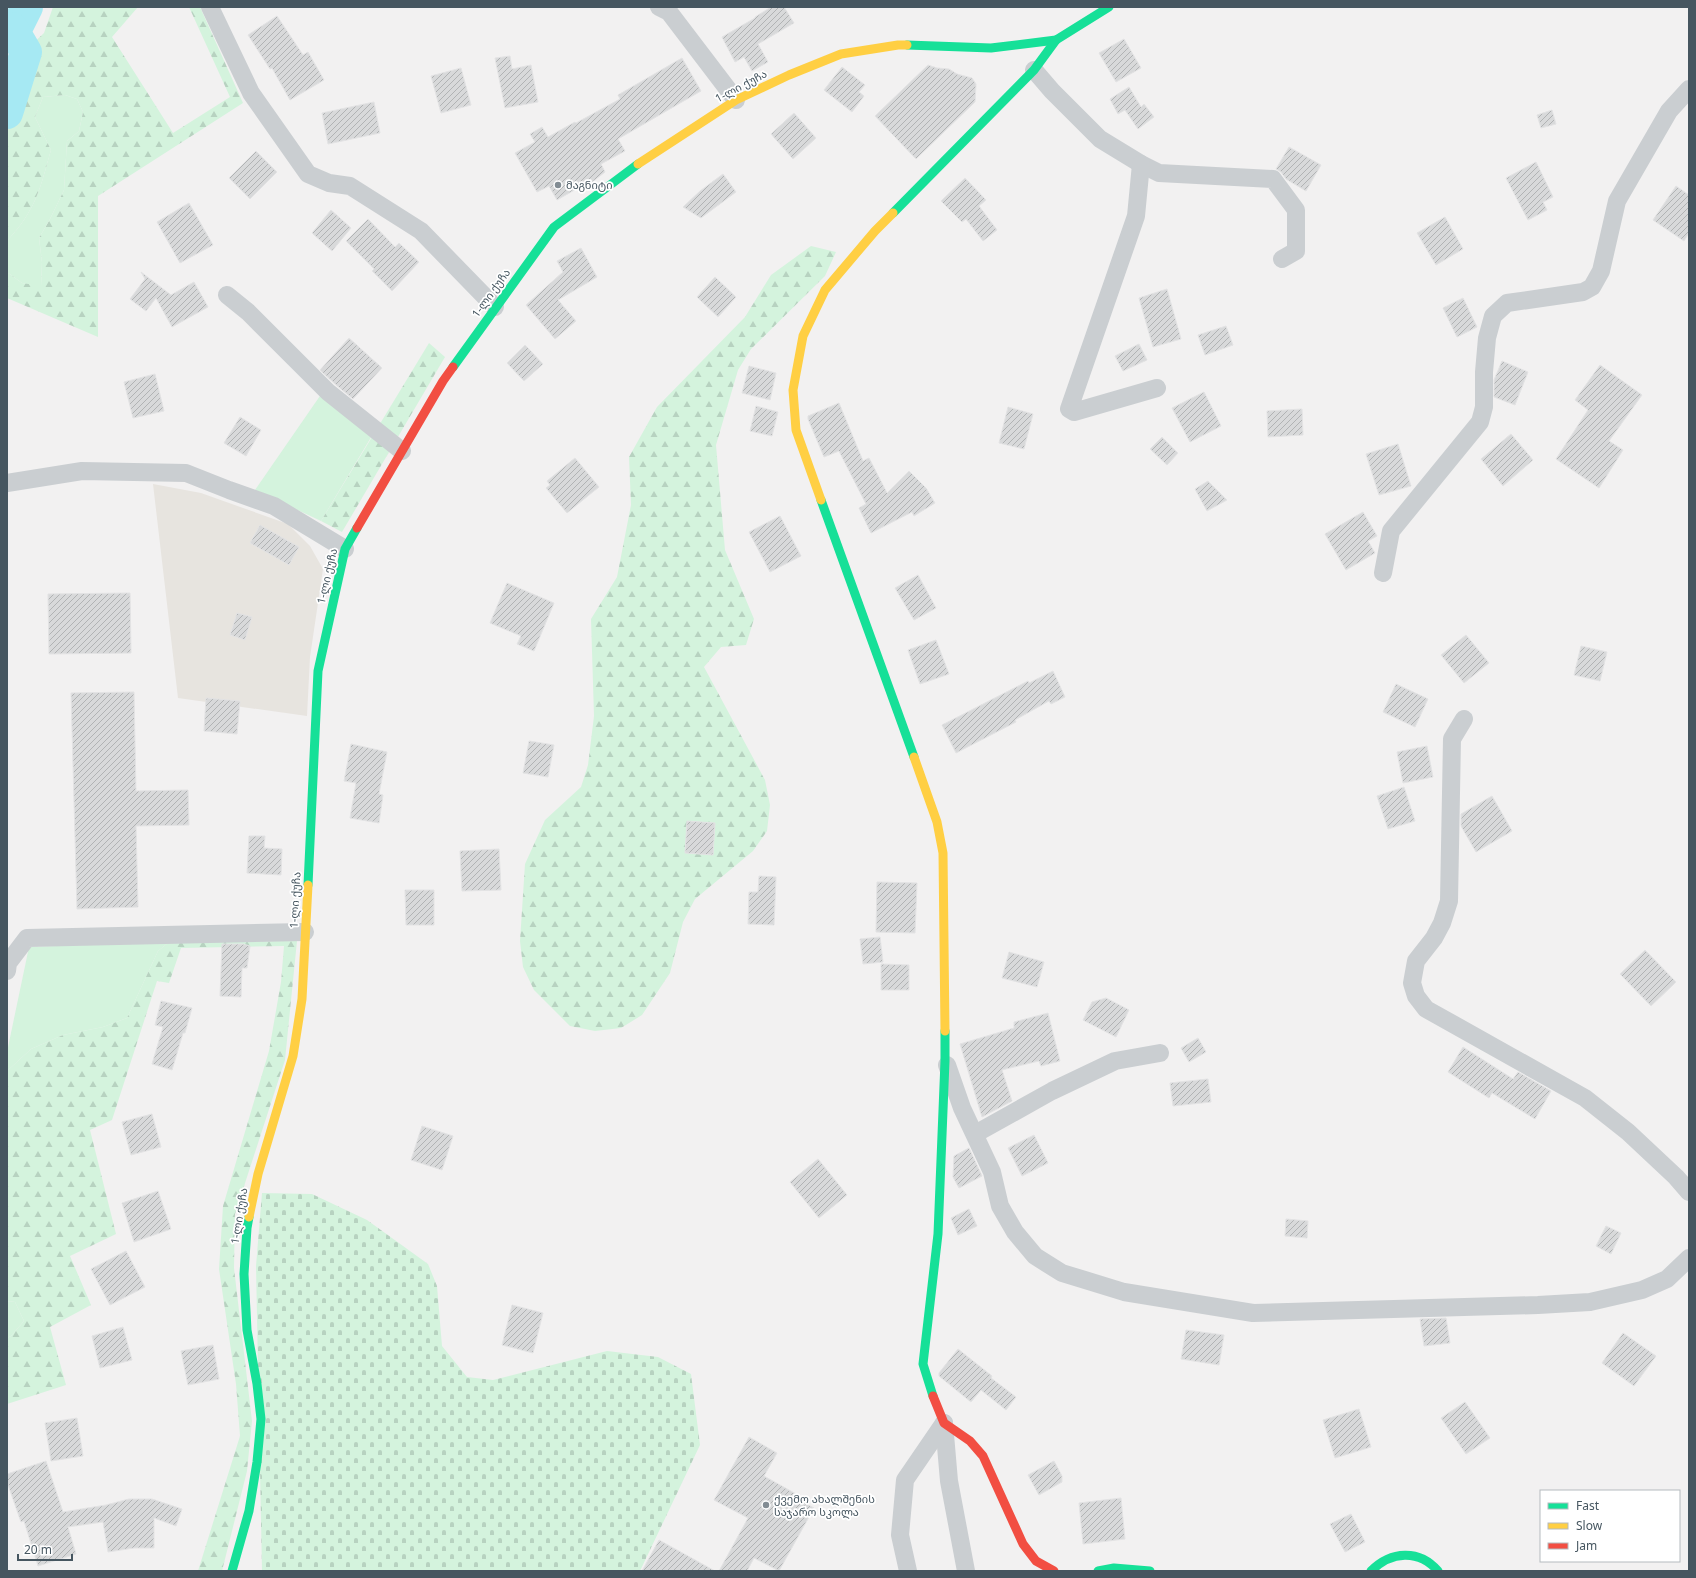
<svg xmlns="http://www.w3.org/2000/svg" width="1696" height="1578" font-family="'Noto Sans','Noto Sans Georgian',sans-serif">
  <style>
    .commercial { fill: #e7e4df }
    .green { fill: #d4f3dd }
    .forest { fill: url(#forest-firs) }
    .cemetery { fill: url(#cemetery-stones) }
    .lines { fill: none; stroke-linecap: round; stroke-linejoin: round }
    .river { stroke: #a6e9f3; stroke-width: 32 }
    .building { fill: url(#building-hatch); stroke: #e3e3e4 }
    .street { stroke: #caced1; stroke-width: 18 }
    .fast { stroke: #16e098; stroke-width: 9 }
    .slow { stroke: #ffcf43; stroke-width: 9 }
    .jam { stroke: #f24e42; stroke-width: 9 }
    .poi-dot { fill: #828c93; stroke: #fff; stroke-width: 1.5 }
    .labels { text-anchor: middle; stroke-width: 3.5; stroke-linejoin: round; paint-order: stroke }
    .street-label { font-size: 11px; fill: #465660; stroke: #fff }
    .poi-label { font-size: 11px; fill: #465660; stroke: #fff; text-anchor: start }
  </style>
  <defs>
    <pattern id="forest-firs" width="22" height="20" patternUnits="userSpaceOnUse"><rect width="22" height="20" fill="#d4f3dd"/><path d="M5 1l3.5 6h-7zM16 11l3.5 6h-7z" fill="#b7d2c0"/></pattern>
    <pattern id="cemetery-stones" width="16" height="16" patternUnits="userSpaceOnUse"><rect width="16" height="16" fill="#d4f3dd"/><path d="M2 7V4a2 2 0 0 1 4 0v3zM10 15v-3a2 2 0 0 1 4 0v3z" fill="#b7d2c0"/></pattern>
    <pattern id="building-hatch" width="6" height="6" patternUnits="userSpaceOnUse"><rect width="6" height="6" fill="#d8d9da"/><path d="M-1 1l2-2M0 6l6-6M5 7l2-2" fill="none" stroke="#b1b3b4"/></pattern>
  </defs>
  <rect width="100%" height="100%" fill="#f2f1f1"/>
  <!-- commercial -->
  <path class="commercial" d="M153,484L201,493L288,524L310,546L323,569L310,657L307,716L178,698Z"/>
  <!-- green -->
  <g class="green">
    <path d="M65,95L77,99L83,112L79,131L67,141L64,190L50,219L39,238L42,262L41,287L22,283L7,272V241C36,210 40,189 51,150L35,117L43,97Z"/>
    <path d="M322,393L373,434L321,521L255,490Z"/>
    <path d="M169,942L158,951L127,1018L103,1027L63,1035L31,1049L7,1071V1052L29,947Z"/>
    <path d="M7,1301L15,1302L24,1321L11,1336L7,1338Z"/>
  </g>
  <!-- forest -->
  <g class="forest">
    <path d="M53,7H138L112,37L173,133L230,97L189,7H200L243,103L98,196V337L7,298V272L22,283L41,286L42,262L39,238L50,219L64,190L67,141L79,131L83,112L77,99L65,95L43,97L35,117L51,150C40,189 36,210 7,241V76L10,65L44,33Z"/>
    <path d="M811,246L836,252L825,276L751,349L738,370L716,445L725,550L754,619L746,645L721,647L704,667L765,780L770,805L767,831L753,851L695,899L683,922L670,973L642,1015L621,1028L595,1031L570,1026L534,990L523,967L520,941L525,864L545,820L581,787L588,765L594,716L591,619L617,577L631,505L629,457L657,407L745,317L771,275Z"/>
    <path d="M429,343L445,357L342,532L321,521Z"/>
    <path d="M297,941L285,1060L235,1214L234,1268L252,1421L247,1471L222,1571H198L240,1436L236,1384L219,1269L223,1206L269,1051L281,982L284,946L181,948L169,983L157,981L112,1120L90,1130L116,1234L70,1256L91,1305L50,1327L66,1385L7,1404V1338L11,1336L24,1321L15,1302L7,1301V1071L31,1049L63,1035L103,1027L127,1018L158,951L169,942Z"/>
  </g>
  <!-- cemetery -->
  <path class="cemetery" d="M262,1193L312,1194L367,1220L428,1264L437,1286L442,1346L467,1377L493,1380L607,1351L658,1357L691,1374L700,1445L640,1571H262L256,1266Z"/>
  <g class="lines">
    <!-- river -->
    <g class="river">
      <path d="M7,32L19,23L27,7"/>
      <path d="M7,113L26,52L12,28"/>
    </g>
  </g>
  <!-- building -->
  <g class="building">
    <path d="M771,7H784L794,23L758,44L768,62L752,71L744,57L735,62L722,37L755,18V17Z"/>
    <path d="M277,16L303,55L308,52L324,80L290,100L272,68L270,69L248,35Z"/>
    <path d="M1124,39L1141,68L1116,82L1099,53Z"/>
    <path d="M510,56L512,69L531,65L538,102L505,108L495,58Z"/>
    <path d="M682,58L701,91L618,139L625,151L601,164L605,172L591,183L579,190L578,188L557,200L549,186L537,192L515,153L535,142L530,134L542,127L548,137L575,122L576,123L620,99L618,95Z"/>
    <path d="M928,65L937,68L949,69L957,74L972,78L976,84L975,102L916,159L875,116Z"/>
    <path d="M842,67L865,85L859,92L864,96L852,112L824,90Z"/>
    <path d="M461,68L471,105L441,113L431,76Z"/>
    <path d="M1129,87L1141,107L1144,104L1154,117L1138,129L1125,110L1118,114L1110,99Z"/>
    <path d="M374,102L380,133L328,144L322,113Z"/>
    <path d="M1552,110L1556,124L1541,128L1537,115Z"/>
    <path d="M794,113L816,138L793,159L771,134Z"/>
    <path d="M1289,147L1321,165L1306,191L1286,179L1281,172L1276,169Z"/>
    <path d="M256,151L277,172L250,199L229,178Z"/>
    <path d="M1536,162L1553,197L1543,202L1547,210L1528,220L1506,178Z"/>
    <path d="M723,174L736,192L701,218L683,207L700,191Z"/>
    <path d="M965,178L986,200L979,206L997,230L983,241L966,219L962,222L941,201Z"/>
    <path d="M1676,186L1689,195V233L1684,241L1653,220Z"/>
    <path d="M189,203L213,245L180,263L157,222Z"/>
    <path d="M331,210L351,228L332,251L312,233Z"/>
    <path d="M1445,217L1463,249L1436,265L1417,233Z"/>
    <path d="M368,219L395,247L399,243L419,262L392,291L372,271L374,269L346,241Z"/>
    <path d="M581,248L597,277L558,300L576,321L555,339L526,305L563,272L557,261Z"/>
    <path d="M141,272L171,295L194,282L208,307L172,327L156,298L146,311L130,299L145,279Z"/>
    <path d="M715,277L736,297L718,317L697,297Z"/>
    <path d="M1167,289L1181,339L1153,347L1139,298Z"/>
    <path d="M1463,298L1477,327L1457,337L1443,308Z"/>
    <path d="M1226,326L1233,345L1205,355L1198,335Z"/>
    <path d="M349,338L382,368L353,399L335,384L320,370Z"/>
    <path d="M1139,344L1147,360L1123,371L1115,356Z"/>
    <path d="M525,345L543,364L524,381L507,363Z"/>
    <path d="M1502,361L1528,372L1515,405L1494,397V380Z"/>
    <path d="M1600,365L1642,395L1609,441L1623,450L1599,488L1556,459L1588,410L1575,400Z"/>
    <path d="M749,366L776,373L770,400L742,393Z"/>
    <path d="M155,374L164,411L133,418L124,382Z"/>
    <path d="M1204,392L1221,426L1190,442L1172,408Z"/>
    <path d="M839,403L863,461L869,458L887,493L909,471L926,488L935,503L914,516L912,512L871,533L859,508L866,504L839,451L824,457L808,419V416Z"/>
    <path d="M756,406L778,412L772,436L750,431Z"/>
    <path d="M1008,407L1033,414L1024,449L999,443Z"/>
    <path d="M1302,409L1303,435L1268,437L1267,411Z"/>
    <path d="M240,417L261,430L246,456L224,443Z"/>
    <path d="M1511,434L1533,460L1503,486L1481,459Z"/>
    <path d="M1162,437L1178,453L1167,465L1150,449Z"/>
    <path d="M1398,444L1411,486L1379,495L1366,454Z"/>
    <path d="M575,458L599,487L567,513L546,488L550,485L547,481Z"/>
    <path d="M1208,481L1227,500L1207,511L1195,489Z"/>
    <path d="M1363,512L1377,536L1368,541L1375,553L1346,570L1325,534Z"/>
    <path d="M780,516L801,556L770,572L749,532Z"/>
    <path d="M260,525L299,547L289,565L250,543Z"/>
    <path d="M918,575L936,608L914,620L895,588Z"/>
    <path d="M507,583L554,603L534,651L517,644L521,636L490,623Z"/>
    <path d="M130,593L131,653L49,654L48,594Z"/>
    <path d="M237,613L252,617L245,640L230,635Z"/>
    <path d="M1466,635L1489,663L1464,683L1441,655Z"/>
    <path d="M936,640L949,674L920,684L908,650Z"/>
    <path d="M1581,646L1607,652L1600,681L1574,675Z"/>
    <path d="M1053,671L1065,697L1051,704L1049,701L1015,720L1016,722L956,753L942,725L1028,681L1029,683Z"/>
    <path d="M1396,684L1428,699L1415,727L1383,712Z"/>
    <path d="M134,692L136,791L188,790L189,825L136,826L138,907L77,909L71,693Z"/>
    <path d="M206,698L240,701L237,734L204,731Z"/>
    <path d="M529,741L554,745L548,777L523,773Z"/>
    <path d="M351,744L387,752L379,794L383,795L379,823L350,818L356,783L344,781Z"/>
    <path d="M1427,746L1433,777L1403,783L1397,752Z"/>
    <path d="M1404,787L1415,821L1388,829L1377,796Z"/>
    <path d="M1492,796L1512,831L1476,852L1461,826V814Z"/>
    <path d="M687,821L715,823L713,855L685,853Z"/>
    <path d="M249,836H265L264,848L282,849L281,875L247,873Z"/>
    <path d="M499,849L501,890L462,891L460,851Z"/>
    <path d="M759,876L776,877L774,925L748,924L749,892H758Z"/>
    <path d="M877,882L917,883L915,933L876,932Z"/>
    <path d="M405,890H434V925H406Z"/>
    <path d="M880,937L883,962L863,964L860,939Z"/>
    <path d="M222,944H243L250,946L247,968H242L241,997L220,996Z"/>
    <path d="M1645,950L1676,982L1651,1006L1620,974Z"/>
    <path d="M1009,952L1044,962L1037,987L1002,978Z"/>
    <path d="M881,964L909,965V990H881Z"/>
    <path d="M1106,998L1129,1010L1116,1037L1083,1020L1092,1002Z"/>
    <path d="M161,1001L192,1008L185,1033H183L172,1070L152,1064L163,1027L155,1025Z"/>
    <path d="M1048,1013L1060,1061L1041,1066L1039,1061L1002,1070L1012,1101L982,1117L960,1044L1014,1028V1022Z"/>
    <path d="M1198,1038L1206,1052L1189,1062L1181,1048Z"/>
    <path d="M1463,1047L1513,1079L1518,1072L1551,1091L1535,1119L1492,1093L1489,1098L1448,1072Z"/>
    <path d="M1208,1079L1211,1102L1173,1106L1170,1083Z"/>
    <path d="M152,1114L161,1147L131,1155L122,1122Z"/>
    <path d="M422,1126L453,1136L442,1170L411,1160Z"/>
    <path d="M1034,1135L1048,1163L1022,1176L1008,1148Z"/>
    <path d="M969,1148L982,1176L959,1188L953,1177L954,1156Z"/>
    <path d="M818,1159L847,1195L819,1218L790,1182Z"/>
    <path d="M158,1191L171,1229L134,1242L122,1203Z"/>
    <path d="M969,1209L977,1226L958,1235L951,1218Z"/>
    <path d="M1286,1219L1308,1221L1307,1238L1285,1236Z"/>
    <path d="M1606,1226L1621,1233L1611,1254L1596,1246Z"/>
    <path d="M126,1251L145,1287L110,1305L91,1269Z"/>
    <path d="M512,1305L543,1313L533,1353L502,1345Z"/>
    <path d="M1446,1318L1450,1343L1424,1346L1420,1319Z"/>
    <path d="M123,1327L132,1360L100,1368L92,1336Z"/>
    <path d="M1186,1330L1224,1335L1219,1365L1181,1359Z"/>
    <path d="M1623,1333L1656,1356L1634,1386L1602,1363Z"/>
    <path d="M213,1345L219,1379L188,1385L181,1351Z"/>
    <path d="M958,1349L992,1376L991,1378L1016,1397L1006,1410L981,1390L971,1402L939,1376V1373Z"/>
    <path d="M1465,1402L1490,1438L1466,1454L1441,1418Z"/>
    <path d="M1359,1409L1371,1447L1335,1458L1323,1420Z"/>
    <path d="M77,1418L83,1456L51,1461L45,1423Z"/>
    <path d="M749,1437L777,1453L764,1476L805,1499L803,1502L814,1508L779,1571L754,1558L747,1571H719L748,1518L714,1500Z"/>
    <path d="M46,1461L63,1512L106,1505L129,1499H152L182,1509L176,1526L154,1518V1548H134L108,1552L103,1522L68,1527L76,1554L38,1566L24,1521L21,1522L7,1482V1474Z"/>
    <path d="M1054,1461L1062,1476V1482L1039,1495L1028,1475Z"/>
    <path d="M1121,1498L1125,1539L1083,1544L1079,1503Z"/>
    <path d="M1351,1514L1365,1542L1345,1552L1330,1524Z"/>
    <path d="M659,1540L715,1571H642Z"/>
  </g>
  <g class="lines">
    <!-- street -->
    <g class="street">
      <path d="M210,7L251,93L308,174L329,183L350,186L421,231L495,307"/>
      <path d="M659,7L669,12L736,100"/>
      <path d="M1034,70L1052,91L1100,139L1141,164L1159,173L1273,179L1296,210V251L1282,259"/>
      <path d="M1141,164L1136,216L1069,409L1074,412L1157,388"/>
      <path d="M227,295L248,312L328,392L402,451"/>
      <path d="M7,483L82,471L186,473L229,490L274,506L345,549"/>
      <path d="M1383,573L1391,531L1480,422L1484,407V372L1487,338L1493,316L1507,303L1583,292L1592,287L1601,271L1617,201L1669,111L1689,89"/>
      <path d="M1464,719L1452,739L1449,901L1442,923L1434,938L1416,961L1412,983L1416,996L1426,1009L1585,1098L1628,1132L1676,1177L1689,1192"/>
      <path d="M7,971L8,963L27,938L305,932"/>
      <path d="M947,1065L962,1108L992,1172L1000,1206L1015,1232L1035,1256L1062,1273L1124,1292L1253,1313L1538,1305L1590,1302L1642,1290L1667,1279L1689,1258"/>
      <path d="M975,1134L1052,1091L1115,1061L1160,1053"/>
      <path d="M944,1423L949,1481L966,1571"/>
      <path d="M908,1571L900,1535L905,1480L944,1423"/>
    </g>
    <!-- fast -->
    <g class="fast">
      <path d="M907,45L991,48L1056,40L1109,7"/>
      <path d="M893,213L1034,70L1056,40"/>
      <path d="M453,367L554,227L638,164"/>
      <path d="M821,500L914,757"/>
      <path d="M308,885L318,671L345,549L357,528"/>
      <path d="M933,1396L923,1364L938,1234L945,1061V1031"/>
      <path d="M232,1571L249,1511L257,1462L261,1419L257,1384L247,1330L244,1274L247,1228L249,1217"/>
      <path d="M1098,1571L1114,1568L1150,1571"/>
      <path d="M1371,1571C1391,1551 1419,1549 1438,1571"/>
    </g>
    <!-- slow -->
    <g class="slow">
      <path d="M638,164L736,100L789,75L841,54L898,45H907"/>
      <path d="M821,500L796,430L793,390L803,336L825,290L875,231L893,213"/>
      <path d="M914,757L937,822L943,853L945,1031"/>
      <path d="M249,1217L258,1174L293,1056L302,999L308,885"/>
    </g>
    <!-- jam -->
    <g class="jam">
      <path d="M357,528L443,381L453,367"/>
      <path d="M933,1396L944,1423L970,1441L983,1456L1023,1544L1036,1561L1054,1571"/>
    </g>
  </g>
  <!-- markers -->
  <g class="poi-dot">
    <circle cx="558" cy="185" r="4"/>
    <circle cx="766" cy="1505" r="4"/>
  </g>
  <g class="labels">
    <!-- street labels -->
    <g class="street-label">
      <text transform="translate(741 86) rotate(-28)" y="4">1-ლი ქუჩა</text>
      <text transform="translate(491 293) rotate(-54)" y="4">1-ლი ქუჩა</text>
      <text transform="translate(327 576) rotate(-77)" y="4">1-ლი ქუჩა</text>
      <text transform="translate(295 900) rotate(-87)" y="4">1-ლი ქუჩა</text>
      <text transform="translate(239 1216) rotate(-81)" y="4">1-ლი ქუჩა</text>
    </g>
    <!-- poi labels -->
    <g class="poi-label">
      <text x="566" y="189">მაგნიტი</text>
      <text x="774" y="1503">ქვემო ახალშენის<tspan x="774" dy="13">საჯარო სკოლა</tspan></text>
    </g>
  </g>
  <!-- border -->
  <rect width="1696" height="1578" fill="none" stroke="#465660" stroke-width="16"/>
  <!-- legend -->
  <rect x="1540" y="1490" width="140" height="72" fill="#ffffff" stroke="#b5bbbf"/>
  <rect x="1548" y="1503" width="20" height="6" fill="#16e098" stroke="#b5bbbf"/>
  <text x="1576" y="1510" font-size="12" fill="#465660">Fast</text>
  <rect x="1548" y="1523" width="20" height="6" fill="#ffcf43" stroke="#b5bbbf"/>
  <text x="1576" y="1530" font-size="12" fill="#465660">Slow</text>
  <rect x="1548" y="1543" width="20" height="6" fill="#f24e42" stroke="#b5bbbf"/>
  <text x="1576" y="1550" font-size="12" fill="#465660">Jam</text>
  <!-- scale -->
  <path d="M18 1554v6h54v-6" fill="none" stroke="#465660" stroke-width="2"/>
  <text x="24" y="1554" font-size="12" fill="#465660" stroke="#ffffff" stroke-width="3" paint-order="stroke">20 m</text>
</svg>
